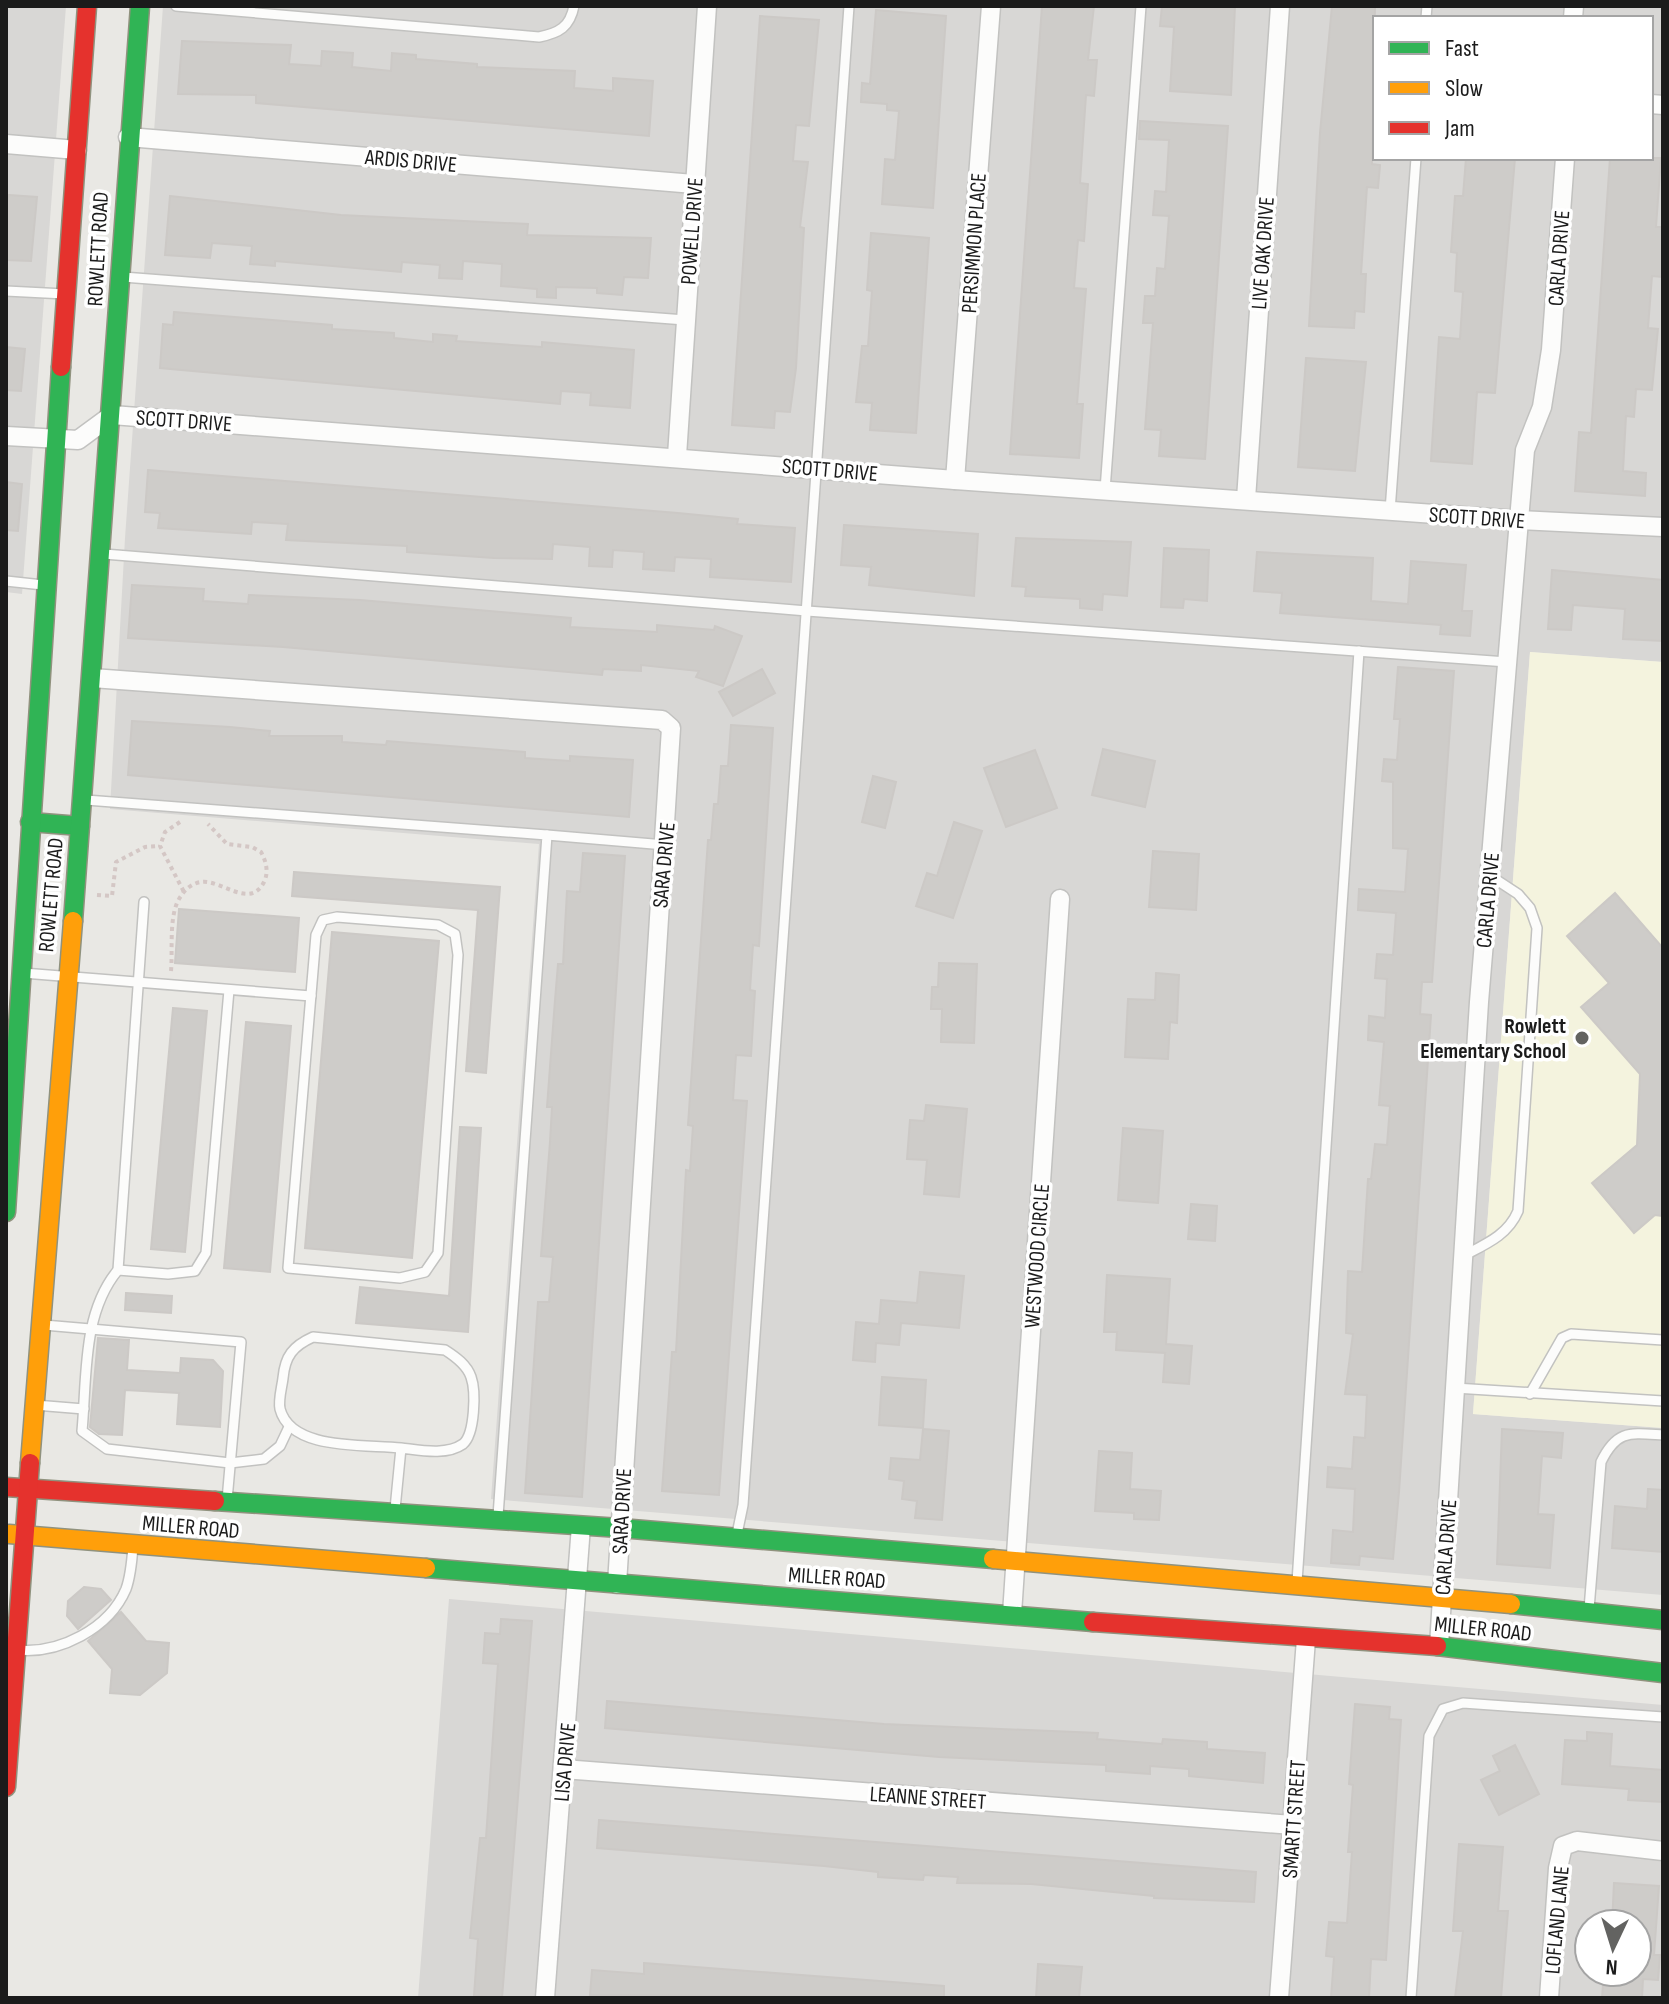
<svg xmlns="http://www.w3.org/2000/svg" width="1669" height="2004" font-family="'Sofia Sans Condensed',sans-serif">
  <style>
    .residential { fill: #d8d7d5; fill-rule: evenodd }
    .education { fill: #f4f3de }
    .building { fill: #ceccc9; stroke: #ccc9c6; stroke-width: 2 }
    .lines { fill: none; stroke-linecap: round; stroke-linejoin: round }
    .lane-casing { stroke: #c2c2c0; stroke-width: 12 }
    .street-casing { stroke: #c2c2c0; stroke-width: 21 }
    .fast-casing { stroke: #90927e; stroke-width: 21 }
    .slow-casing { stroke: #90927e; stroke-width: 21 }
    .jam-casing { stroke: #90927e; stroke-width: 21 }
    .path { stroke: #d4c7c5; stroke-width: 4; stroke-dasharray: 4 4; stroke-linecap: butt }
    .lane { stroke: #fcfcfb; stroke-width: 9 }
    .street { stroke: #fcfcfb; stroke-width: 18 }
    .fast { stroke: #30b455; stroke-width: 18 }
    .slow { stroke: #ff9f0a; stroke-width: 18 }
    .jam { stroke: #e5322d; stroke-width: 18 }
    .poi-dot { fill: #636361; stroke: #fff; stroke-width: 3 }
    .labels { text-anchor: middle; stroke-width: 7; stroke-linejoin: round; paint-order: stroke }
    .street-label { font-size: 22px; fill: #1b1b1b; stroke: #fff }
    .poi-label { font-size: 22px; font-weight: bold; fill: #1b1b1b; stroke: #fff; text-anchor: end }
  </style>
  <rect width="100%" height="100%" fill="#e9e8e4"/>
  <!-- residential -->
  <g class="residential">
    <path d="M6,6H66L22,594L6,592Z"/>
    <path d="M163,6H1663V662L1530,652L1473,1414L1663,1428V1595L491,1499L539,844L110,809L125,538ZM1375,18H1651V158H1375Z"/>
    <path d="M449,1599L1663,1705V1998H418ZM1589,1924H1637V1972H1589Z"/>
  </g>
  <!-- education -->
  <path class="education" d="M1530,652L1663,662V1428L1473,1414Z"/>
  <!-- building -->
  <g class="building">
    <path d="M1042,6H1094L1088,60H1097L1094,96L1086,95L1080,183L1088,184L1084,241L1078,240L1074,288L1086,289L1077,404H1083L1079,458L1010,454Z"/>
    <path d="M1162,6H1235L1231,95L1170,91L1174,27L1160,26Z"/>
    <path d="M1332,6H1375L1372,164L1380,165L1378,188L1367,187L1361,274H1366L1364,312L1355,311L1354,328L1309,326L1320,133Z"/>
    <path d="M876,10L946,16L933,208L882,204L885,159L895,160L899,111L887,110V104L861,102L862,83L870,84Z"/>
    <path d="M760,16L819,20L809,126L796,125L793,161L808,162L800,227L804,228L796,368L790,412L775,411L774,428L732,425Z"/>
    <path d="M182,41L291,45L289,64L321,66L322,51L353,53L352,67L391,71L392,53L416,55V59L477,64V67L575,71L574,88L613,91V78L653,81L649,136L256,103V95L178,94Z"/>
    <path d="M1140,121L1228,126L1205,459L1159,456L1161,430L1145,429L1153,323H1143L1145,296H1155L1157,268L1165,269L1169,216L1153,215L1155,191L1166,192L1169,140L1139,139Z"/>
    <path d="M1466,158H1515L1495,393L1477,392L1472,464L1431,461L1439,337L1460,339L1463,292L1455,291L1457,253L1451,252L1455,196H1463Z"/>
    <path d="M1610,158H1661L1656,227H1663L1662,277L1652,276L1648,328L1658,329L1652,390L1636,389L1634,417L1626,416L1623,471L1646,473L1645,496L1575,491L1579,432L1591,433Z"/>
    <path d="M9,195L37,197L31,261L6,260V203Z"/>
    <path d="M170,196L341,215L528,224L527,235L651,238L648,278L624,277L622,295L597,293V288L556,287V298L537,297V289L501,286L502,264L463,261L462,279L439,278L440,265L402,262L401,272L275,261V266L250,264L252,246L212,243L210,258L165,255Z"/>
    <path d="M871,233L929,238L916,433L870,430L872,403L856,402L862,346H868L872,291L867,290Z"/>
    <path d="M174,312L332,325V329L394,333V338L433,342V334L457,336L456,341L542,347V342L634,350L630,408L590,405L591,393L561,391L560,404L160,368L163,324L173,325Z"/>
    <path d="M6,347L25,349L21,391L6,390Z"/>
    <path d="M1306,358L1366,362L1355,471L1298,467Z"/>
    <path d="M148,470L678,513L738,519L737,524L795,528L791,582L710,577L711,559L675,557L674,571L643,569L644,552L613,550L612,567L589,566L590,547L553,544L552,559L494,558L407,552V546L286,540L288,524L252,522L251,534L158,528L160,513L145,512Z"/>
    <path d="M6,482L22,484L18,531L6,530Z"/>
    <path d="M844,525L978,534L974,596L869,585L871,567L841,565Z"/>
    <path d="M1016,538L1131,542L1127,596L1103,594L1102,610L1080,608V599L1025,596L1026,587L1012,586Z"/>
    <path d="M1164,548L1209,550L1207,601L1184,599L1183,608L1161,607Z"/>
    <path d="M1257,552L1373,558L1371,601L1408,604L1411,561L1466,565L1462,611H1472L1470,636L1440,634L1441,625L1280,613L1282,593L1254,591Z"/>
    <path d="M1552,570L1663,580V641L1623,639L1625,609L1573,605L1571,630L1548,629Z"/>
    <path d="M132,585L204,589L203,601L248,604L249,595L360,600L571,618L570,627L657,632V625L714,630L715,626L742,636L723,686L696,677L699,671L641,665V671L603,669L602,675L283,647L128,638Z"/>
    <path d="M1398,667L1454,671L1432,982H1422L1420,1014L1431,1015L1399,1492L1393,1559L1360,1556L1359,1565L1331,1563L1333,1530L1353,1532L1355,1489L1327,1487L1328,1467L1352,1469L1354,1437L1365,1438L1367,1395L1345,1394L1353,1334L1346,1333L1348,1271L1362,1272L1368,1179H1371L1375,1144L1387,1145L1390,1106L1379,1105L1384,1042L1368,1040L1369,1016L1385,1018L1387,979L1375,978L1377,954L1393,955L1396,913L1358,910L1359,889L1405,892L1408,849L1393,848V782L1382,781L1384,759L1397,760L1400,719H1394Z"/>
    <path d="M762,669L775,693L733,716L719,692Z"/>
    <path d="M132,721L230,727L270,731L269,736H342V742L386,745L387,741L525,752V758L570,761V756L633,760L629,817L128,775Z"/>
    <path d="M731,725L773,728L759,946L753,945L750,990L755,991L751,1056L736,1055L733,1100L747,1101L719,1495L662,1491L672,1352H676L686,1170L690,1171L693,1126L688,1125L708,840H711L714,804H718L721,766H728Z"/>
    <path d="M1103,749L1155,761L1145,807L1092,795Z"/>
    <path d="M1035,750L1057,808L1006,827L984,768Z"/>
    <path d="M873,776L896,782L885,828L862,822Z"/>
    <path d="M954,822L982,831L953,918L916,906L927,873L937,876Z"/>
    <path d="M1153,851L1199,854L1196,910L1149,907Z"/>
    <path d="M583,853L625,856L582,1497L525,1493L538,1302H549L553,1257L541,1256L550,1142L552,1107H547L555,1000L558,964H563L567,891L580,892Z"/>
    <path d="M294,872L500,887L486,1073L466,1071L478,910L292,896Z"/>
    <path d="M1615,893L1663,948V1216L1655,1215L1634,1233L1592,1183L1637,1145L1640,1074L1581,1007L1609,983L1567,936Z"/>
    <path d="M179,909L299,918L295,972L175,963Z"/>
    <path d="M332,932L439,941L412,1258L305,1248Z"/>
    <path d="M939,963L977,964L974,1043L941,1042L942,1009H931L932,987H938Z"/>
    <path d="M1156,973L1179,975L1177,1023L1170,1022L1168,1059L1125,1057L1128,999L1155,1000Z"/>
    <path d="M173,1008L207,1011L185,1252L151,1249Z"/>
    <path d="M246,1022L291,1026L270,1272L224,1268Z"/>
    <path d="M926,1105L967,1109L959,1197L924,1194L927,1160L907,1159L910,1120L924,1121Z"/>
    <path d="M460,1127L481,1128L468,1332L356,1323L360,1287L449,1296Z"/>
    <path d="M1123,1128L1163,1131L1158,1203L1118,1200Z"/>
    <path d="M1191,1204L1217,1206L1215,1241L1188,1239Z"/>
    <path d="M920,1272L964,1276L959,1328L901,1323L899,1345L876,1343L875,1362L853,1360L856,1322L879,1324L881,1300L917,1303Z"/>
    <path d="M1107,1275L1170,1279L1166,1344L1192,1346L1189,1384L1163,1382L1165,1353L1116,1350L1117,1332H1104Z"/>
    <path d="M126,1293L172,1296L171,1313L125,1310Z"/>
    <path d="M98,1338L129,1340L127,1370L180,1373L181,1358L213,1360L223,1371L220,1427L177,1424L179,1393L125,1390L122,1435L99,1434L90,1427Z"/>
    <path d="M882,1377L926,1380L923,1428L879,1425Z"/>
    <path d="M923,1429L949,1431L942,1520L915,1518L917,1501L902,1499L904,1481L889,1479L891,1458L920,1460Z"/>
    <path d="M1502,1429L1563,1433L1561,1458L1542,1456L1538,1514L1554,1515L1550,1568L1497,1564Z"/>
    <path d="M1099,1451L1132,1453L1130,1489L1161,1491L1159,1520L1134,1519V1513L1095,1511Z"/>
    <path d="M1648,1489L1663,1490V1552L1612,1548L1615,1506L1647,1509Z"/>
    <path d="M84,1587L101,1589L111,1600L78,1629L67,1616L68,1601Z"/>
    <path d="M121,1612L146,1641L169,1643L167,1673L140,1695L110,1693L112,1669L88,1641Z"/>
    <path d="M501,1619L532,1621L502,1998L474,1996L478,1939L470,1938L480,1838H486L498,1664L483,1663L485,1633L500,1634Z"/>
    <path d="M607,1701L884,1724L1098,1733L1097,1739L1162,1744L1163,1739L1207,1742V1749L1265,1753L1263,1783L1189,1776V1769L1150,1766V1774L1106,1771V1765L939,1757L605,1728Z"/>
    <path d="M1355,1704L1390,1707L1389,1719L1401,1720L1386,1960L1371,1959L1369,1998H1331L1334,1957L1326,1956L1329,1922L1347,1923L1352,1852H1348L1353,1785L1349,1784Z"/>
    <path d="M1587,1732L1612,1734L1610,1766L1663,1770V1802L1628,1800L1629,1789L1562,1784L1565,1740L1587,1741Z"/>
    <path d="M1515,1745L1539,1794L1499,1815L1481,1780L1500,1771L1493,1756Z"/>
    <path d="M599,1820L1256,1872L1254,1902L1154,1898V1896L1031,1884L957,1883L958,1877L924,1875L923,1880L878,1877V1872L824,1866L597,1848Z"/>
    <path d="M1459,1844L1503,1847L1498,1911H1508L1501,1998H1455L1463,1931H1453Z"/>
    <path d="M1614,1883L1659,1886L1654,1955H1660L1658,1980L1643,1979L1642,1998H1602L1604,1972H1637V1924H1612Z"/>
    <path d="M644,1963L944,1986V1998L590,1995L592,1970L644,1974Z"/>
    <path d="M1038,1964L1082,1967L1079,1998H1036Z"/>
  </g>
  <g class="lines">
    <!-- lane casing -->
    <g class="lane-casing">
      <g id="lane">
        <path d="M176,6L539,37C559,33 570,27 574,6"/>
        <path d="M1426,18L1427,6"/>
        <path d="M123,277L685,320"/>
        <path d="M6,291L65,294"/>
        <path d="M1105,490L1141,6"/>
        <path d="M1390,511L1416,158"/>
        <path d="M104,554L807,611L1507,662"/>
        <path d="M6,581L43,585"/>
        <path d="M86,800L547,835L498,1516"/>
        <path d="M547,835L665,845"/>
        <path d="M144,902L118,1270C82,1313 87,1377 82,1431L107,1449L230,1463L264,1459L280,1446L289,1427"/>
        <path d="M337,917L438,925L455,934L458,955L438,1253L425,1272L400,1278L288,1268L316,935L323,920Z"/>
        <path d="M23,973L311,996"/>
        <path d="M1463,1256C1486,1244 1508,1235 1518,1211L1537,928L1530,908L1518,894L1489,875"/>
        <path d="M118,1270L168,1274L195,1271L206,1253L229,990"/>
        <path d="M44,1325L241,1342L227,1500"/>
        <path d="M1455,1388L1663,1401"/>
        <path d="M1530,1394L1562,1338L1571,1334L1663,1340"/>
        <path d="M35,1405L84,1409"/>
        <path d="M395,1509L401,1448C365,1444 291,1451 280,1409C278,1400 282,1387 283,1378C285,1356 293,1346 313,1337L445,1350C456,1357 467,1365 471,1377C476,1391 475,1434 463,1444C446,1456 419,1450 401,1448"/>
        <path d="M737,1534L743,1505L849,6"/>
        <path d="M1297,1582L1359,651"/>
        <path d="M1589,1609L1601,1462C1617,1429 1631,1433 1663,1435"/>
        <path d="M18,1650C59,1654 109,1629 126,1589C131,1575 132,1560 133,1546"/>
        <path d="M1411,1998L1429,1736L1443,1709L1463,1703L1663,1717"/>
      </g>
    </g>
    <!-- street casing -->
    <g class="street-casing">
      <g id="street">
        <path d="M1573,18L1574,6"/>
        <path d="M1651,104L1663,105"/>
        <path d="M128,137L694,184"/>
        <path d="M6,144L77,150"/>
        <path d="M6,436L78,440L112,415L955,480L1519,520L1663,527"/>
        <path d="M677,456L707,6"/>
        <path d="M955,480L991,6"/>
        <path d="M1246,499L1280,6"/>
        <path d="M92,678L662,720L671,728L617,1584"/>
        <path d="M1012,1614L1060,899"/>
        <path d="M1439,1646L1479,1002L1519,520L1525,450L1542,407L1551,350L1565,158"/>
        <path d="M563,1769L1293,1825"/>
        <path d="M545,1998L581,1526"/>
        <path d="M1279,1998L1306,1639"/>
        <path d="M1549,1998L1558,1868L1563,1846L1577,1841L1663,1851"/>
      </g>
    </g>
    <!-- fast casing -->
    <g class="fast-casing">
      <g id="fast">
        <path d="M30,822L80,826"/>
        <path d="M73,921L140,6"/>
        <path d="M6,1212L61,367"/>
        <path d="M215,1501L620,1528L993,1559"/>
        <path d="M426,1568L1093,1622"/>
        <path d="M1511,1604L1663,1620"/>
        <path d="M1437,1646L1663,1673"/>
      </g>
    </g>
    <!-- slow casing -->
    <g class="slow-casing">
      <g id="slow">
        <path d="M30,1463L73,921"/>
        <path d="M9,1534L426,1568"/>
        <path d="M993,1559L1511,1604"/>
      </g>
    </g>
    <!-- jam casing -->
    <g class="jam-casing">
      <g id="jam">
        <path d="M61,367L87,6"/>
        <path d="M6,1487L215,1501"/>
        <path d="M1093,1622L1437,1646"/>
        <path d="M6,1787L30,1463"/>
      </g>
    </g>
    <!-- path -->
    <g class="path">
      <path d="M180,822L165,832L160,846L184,892"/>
      <path d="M97,895L112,896L116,862L145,847L159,846"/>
      <path d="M171,971C173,950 168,913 181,896C185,889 193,883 201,882C221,879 250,910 264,882C269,872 266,861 261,852L252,847L227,844L208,824"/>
    </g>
    <!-- lane -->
    <use href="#lane" class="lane"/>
    <!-- street -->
    <use href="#street" class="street"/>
    <!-- fast -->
    <use href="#fast" class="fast"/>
    <!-- slow -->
    <use href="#slow" class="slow"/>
    <!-- jam -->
    <use href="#jam" class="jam"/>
  </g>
  <!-- markers -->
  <circle class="poi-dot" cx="1582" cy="1038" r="8"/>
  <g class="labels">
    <!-- street labels -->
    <g class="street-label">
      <text transform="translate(411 160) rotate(5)" y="8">ARDIS DRIVE</text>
      <text transform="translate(691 231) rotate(-86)" y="8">POWELL DRIVE</text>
      <text transform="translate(973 243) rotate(-86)" y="8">PERSIMMON PLACE</text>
      <text transform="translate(97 249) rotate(-87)" y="8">ROWLETT ROAD</text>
      <text transform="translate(1262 253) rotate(-86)" y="8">LIVE OAK DRIVE</text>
      <text transform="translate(1558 258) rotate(-86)" y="8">CARLA DRIVE</text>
      <text transform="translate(184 420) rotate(4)" y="8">SCOTT DRIVE</text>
      <text transform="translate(830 469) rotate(5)" y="8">SCOTT DRIVE</text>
      <text transform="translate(1477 517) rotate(4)" y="8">SCOTT DRIVE</text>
      <text transform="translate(663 865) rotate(-85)" y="8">SARA DRIVE</text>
      <text transform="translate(50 895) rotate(-85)" y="8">ROWLETT ROAD</text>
      <text transform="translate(1487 900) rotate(-85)" y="8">CARLA DRIVE</text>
      <text transform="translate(1036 1256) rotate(-86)" y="8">WESTWOOD CIRCLE</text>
      <text transform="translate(621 1511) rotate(-87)" y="8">SARA DRIVE</text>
      <text transform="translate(191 1526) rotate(5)" y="8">MILLER ROAD</text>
      <text transform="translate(1445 1547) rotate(-86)" y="8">CARLA DRIVE</text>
      <text transform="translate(837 1577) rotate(4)" y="8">MILLER ROAD</text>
      <text transform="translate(1483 1628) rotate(6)" y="8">MILLER ROAD</text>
      <text transform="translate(564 1762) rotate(-85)" y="8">LISA DRIVE</text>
      <text transform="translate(928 1797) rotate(4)" y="8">LEANNE STREET</text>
      <text transform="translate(1293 1819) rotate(-86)" y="8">SMARTT STREET</text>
      <text transform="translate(1556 1920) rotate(-85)" y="8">LOFLAND LANE</text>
    </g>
    <!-- poi labels -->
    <g class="poi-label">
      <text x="1566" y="1033">Rowlett<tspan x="1566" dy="25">Elementary School</tspan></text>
    </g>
  </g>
  <!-- border -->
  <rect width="1669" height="2004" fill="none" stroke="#1b1b1b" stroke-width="16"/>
  <!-- legend -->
  <rect x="1373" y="16" width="280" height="144" fill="#ffffff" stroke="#a4a4a4" stroke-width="2"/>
  <rect x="1389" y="42" width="40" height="12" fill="#30b455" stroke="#a4a4a4" stroke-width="2"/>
  <text x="1445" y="56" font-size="24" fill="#1b1b1b">Fast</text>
  <rect x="1389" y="82" width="40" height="12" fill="#ff9f0a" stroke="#a4a4a4" stroke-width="2"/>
  <text x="1445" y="96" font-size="24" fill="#1b1b1b">Slow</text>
  <rect x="1389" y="122" width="40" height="12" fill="#e5322d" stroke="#a4a4a4" stroke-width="2"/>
  <text x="1445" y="136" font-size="24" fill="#1b1b1b">Jam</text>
  <!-- north arrow -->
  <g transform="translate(1613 1948) rotate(184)"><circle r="38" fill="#ffffff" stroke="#a4a4a4" stroke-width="2"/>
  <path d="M0-6L14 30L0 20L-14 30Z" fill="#636361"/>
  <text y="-12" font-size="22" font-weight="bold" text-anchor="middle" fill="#1b1b1b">N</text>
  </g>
</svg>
